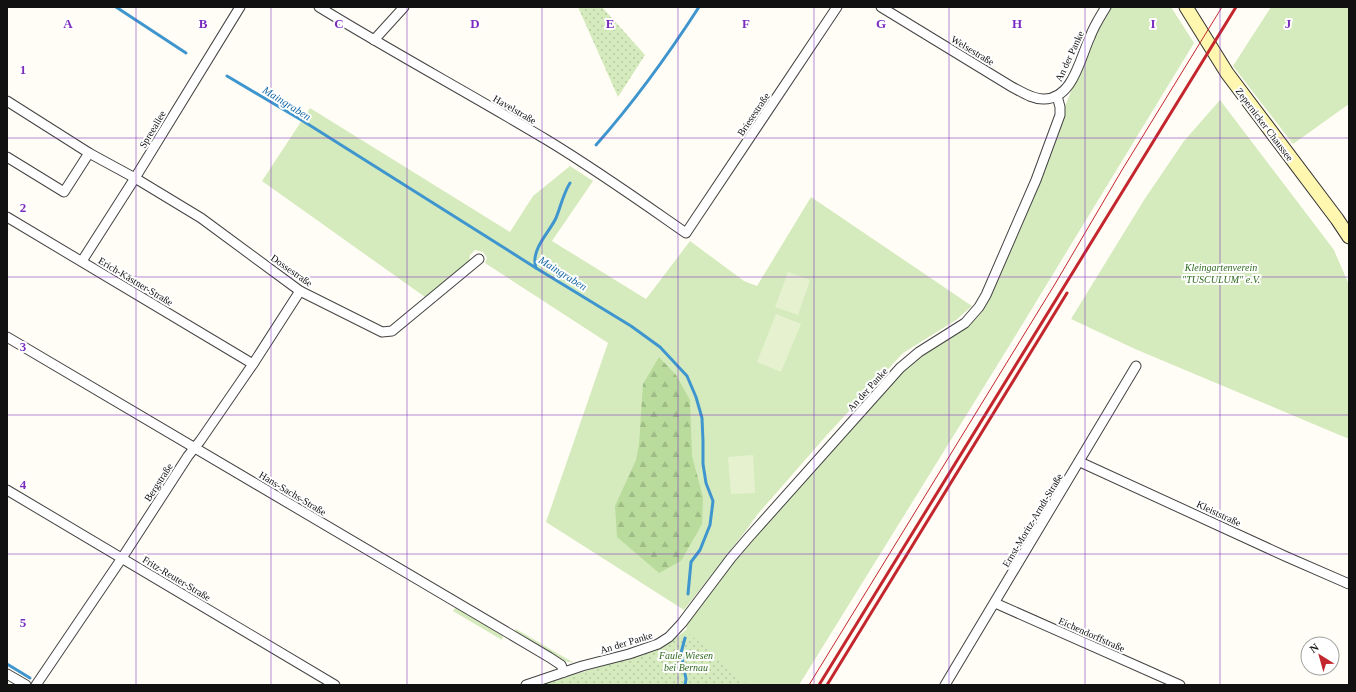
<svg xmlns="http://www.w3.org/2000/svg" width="1356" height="692" font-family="Georgia,serif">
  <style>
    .grass { fill: #d5ebbd }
    .forest { fill: url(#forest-firs) }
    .park { fill: url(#park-dots) }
    .pitch { fill: #e6f2cf }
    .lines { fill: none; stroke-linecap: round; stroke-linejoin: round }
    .stream { stroke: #3f96cf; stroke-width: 3 }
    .street-casing { stroke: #444; stroke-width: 11 }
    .secondary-casing { stroke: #333; stroke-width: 15 }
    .street { stroke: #fff; stroke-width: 9 }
    .secondary { stroke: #fff6b0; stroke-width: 13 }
    .tram { stroke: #c4262e; stroke-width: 1 }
    .rail { stroke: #c4262e; stroke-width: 3 }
    .grid { fill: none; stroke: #7b2cbf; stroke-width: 1; stroke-opacity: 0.55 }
    .labels { text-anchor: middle; stroke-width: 4; stroke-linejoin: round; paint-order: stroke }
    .street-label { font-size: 10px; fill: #111; stroke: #fff }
    .park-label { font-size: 10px; font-style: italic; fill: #2f6b1f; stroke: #fff }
    .water-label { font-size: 11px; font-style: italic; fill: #1768a6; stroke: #fff }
    .grid-label { font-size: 13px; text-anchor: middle; font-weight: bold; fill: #7b2cbf; stroke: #fff; stroke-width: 4; stroke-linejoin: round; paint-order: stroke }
  </style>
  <defs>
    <pattern id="forest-firs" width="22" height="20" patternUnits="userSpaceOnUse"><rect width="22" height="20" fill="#b9dc9c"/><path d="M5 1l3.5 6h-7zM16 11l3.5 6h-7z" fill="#9ebc85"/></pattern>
    <pattern id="park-dots" width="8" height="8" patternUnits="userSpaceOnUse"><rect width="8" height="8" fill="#d5ebbd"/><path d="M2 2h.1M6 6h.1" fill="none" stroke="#b6c8a1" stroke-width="1.8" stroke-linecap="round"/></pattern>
  </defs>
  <rect width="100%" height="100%" fill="#fffdf5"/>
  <!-- grass -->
  <g class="grass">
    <path d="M1110,7H1171L1194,43L1011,343L799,685H539L616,662L660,647L677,637L687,629L686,625L738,556L900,375L924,353L960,332L978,317L988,302L995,280L1080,69L1102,21Z"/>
    <path d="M1271,7H1349V104L1293,144L1233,66Z"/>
    <path d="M1220,100L1334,250L1349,285V439L1135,349L1071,319L1144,200L1184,141Z"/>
    <path d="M310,108L510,232L533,196L570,166L593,181L552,241L646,299L690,241L744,281L757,286L811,197L972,306L956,320L903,353L826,436L757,515L744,533L684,610L546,522L608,343L485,263L487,258L483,252L475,250L470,255L469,263L425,297L262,181Z"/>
    <path d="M456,607L503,636L502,640L453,611Z"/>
    <path d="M516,629L574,663L563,661L514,633Z"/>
  </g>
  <!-- forest -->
  <path class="forest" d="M659,357L676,375L690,400L692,456L703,497L702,524L681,561L659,573L617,537L615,506L636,460L639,444L643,384Z"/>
  <!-- park -->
  <g class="park">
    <path d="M578,7H602L645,55L618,97Z"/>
    <path d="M687,632L749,685H544L554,681L571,678L661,648L679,638Z"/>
  </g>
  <!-- pitch -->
  <g class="pitch">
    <path d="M788,272L810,280L798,315L775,307Z"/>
    <path d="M776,314L801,324L781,372L757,362Z"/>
    <path d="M753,455L755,493L731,494L728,457Z"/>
  </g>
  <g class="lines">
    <!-- stream -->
    <g class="stream">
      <path d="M116,7L186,53"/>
      <path d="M227,76L303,121L536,268L631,326L660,347L687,376L696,397L702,418L703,441V464L706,483L713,501L710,525L700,550L691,562L688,594"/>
      <path d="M596,145C634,102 668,55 699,7"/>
      <path d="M536,268C530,250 549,233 556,218C561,206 563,194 570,183"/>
      <path d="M685,638L681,653L686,679L685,685"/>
      <path d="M7,664L30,678"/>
    </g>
    <!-- street casing -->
    <g class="street-casing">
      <g id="street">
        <path d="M319,7C394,53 472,95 547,140C595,169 640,201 686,233L837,7"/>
        <path d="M881,7L1012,87C1022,92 1032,99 1043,99C1073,100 1080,58 1090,37C1094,26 1100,17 1106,7"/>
        <path d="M374,40L404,7"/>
        <path d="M7,101L89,153L135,178L201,218L300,291L382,332L392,331L479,259"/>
        <path d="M7,157L64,192L89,153"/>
        <path d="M7,217L253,364"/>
        <path d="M82,261L135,178L240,7"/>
        <path d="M7,337L549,657L561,665L564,672"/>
        <path d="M1080,462L1287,557L1349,584"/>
        <path d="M7,490L335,685"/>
        <path d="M995,603L1180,685"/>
        <path d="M7,674L26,685"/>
        <path d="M36,685L122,558L188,456L200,441L253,364L300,291"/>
        <path d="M526,685L582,666L629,654L658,644L669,637L682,623L731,558L749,537L900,368L919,352L965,323L979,307L986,295L1036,180L1060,115V107L1057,96"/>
        <path d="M945,685L1136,366"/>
      </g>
    </g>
    <!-- secondary casing -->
    <g class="secondary-casing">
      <path id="secondary" d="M1186,7L1227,73L1337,219L1349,237"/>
    </g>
    <!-- street -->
    <use href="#street" class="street"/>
    <!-- secondary -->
    <use href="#secondary" class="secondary"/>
    <!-- tram -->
    <path class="tram" d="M809,685L1055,284L1122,170L1222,7"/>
    <!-- rail -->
    <g class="rail">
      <path d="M819,685L1236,7"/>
      <path d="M827,685L1067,293"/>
    </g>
  </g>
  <!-- grid -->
  <path class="grid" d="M136,7V685M271,7V685M407,7V685M542,7V685M678,7V685M814,7V685M949,7V685M1085,7V685M1220,7V685M7,138H1349M7,277H1349M7,415H1349M7,554H1349"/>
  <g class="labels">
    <!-- street labels -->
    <g class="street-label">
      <text transform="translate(973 50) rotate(31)" y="4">Welsestraße</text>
      <text transform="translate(1069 56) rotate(-65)" y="4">An der Panke</text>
      <text transform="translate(515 109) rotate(30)" y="4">Havelstraße</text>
      <text transform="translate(753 114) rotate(-56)" y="4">Briesestraße</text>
      <text transform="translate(1265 124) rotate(53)" y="4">Zepernicker Chaussee</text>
      <text transform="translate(152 129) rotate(-59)" y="4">Spreeallee</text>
      <text transform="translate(292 270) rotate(35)" y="4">Dossestraße</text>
      <text transform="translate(136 281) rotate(31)" y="4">Erich-Kästner-Straße</text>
      <text transform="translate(867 389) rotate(-48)" y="4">An der Panke</text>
      <text transform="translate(158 482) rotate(-57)" y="4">Bergstraße</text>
      <text transform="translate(293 493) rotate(31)" y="4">Hans-Sachs-Straße</text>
      <text transform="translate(1219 513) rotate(25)" y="4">Kleiststraße</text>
      <text transform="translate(1032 520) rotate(-59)" y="4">Ernst-Moritz-Arndt-Straße</text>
      <text transform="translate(177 578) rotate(31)" y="4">Fritz-Reuter-Straße</text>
      <text transform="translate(1092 634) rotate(24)" y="4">Eichendorffstraße</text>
      <text transform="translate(626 642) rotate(-17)" y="4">An der Panke</text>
    </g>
    <!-- park labels -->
    <g class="park-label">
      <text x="1221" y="271">Kleingartenverein<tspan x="1221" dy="12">"TUSCULUM" e.V.</tspan></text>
      <text x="686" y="659">Faule Wiesen<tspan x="686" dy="12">bei Bernau</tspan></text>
    </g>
    <!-- water labels -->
    <g class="water-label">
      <text transform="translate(287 103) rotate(32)" y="4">Maingraben</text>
      <text transform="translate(563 273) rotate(32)" y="4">Maingraben</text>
    </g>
  </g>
  <g class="grid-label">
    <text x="68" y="28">A</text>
    <text x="203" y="28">B</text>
    <text x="339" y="28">C</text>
    <text x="475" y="28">D</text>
    <text x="610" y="28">E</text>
    <text x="746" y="28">F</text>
    <text x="881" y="28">G</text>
    <text x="1017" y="28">H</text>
    <text x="1153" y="28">I</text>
    <text x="1288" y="28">J</text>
    <text x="23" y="74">1</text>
    <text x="23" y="212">2</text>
    <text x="23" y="351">3</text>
    <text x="23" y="489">4</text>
    <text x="23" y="627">5</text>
  </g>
  <!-- border -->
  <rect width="1356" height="692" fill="none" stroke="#111111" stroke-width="16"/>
  <!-- north arrow -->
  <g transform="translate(1320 656) rotate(323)"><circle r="19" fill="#ffffff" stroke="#a0a0a0"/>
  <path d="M0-3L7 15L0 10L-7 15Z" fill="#c4262e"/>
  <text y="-6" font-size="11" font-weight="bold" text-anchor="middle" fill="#111111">N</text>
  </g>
</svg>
